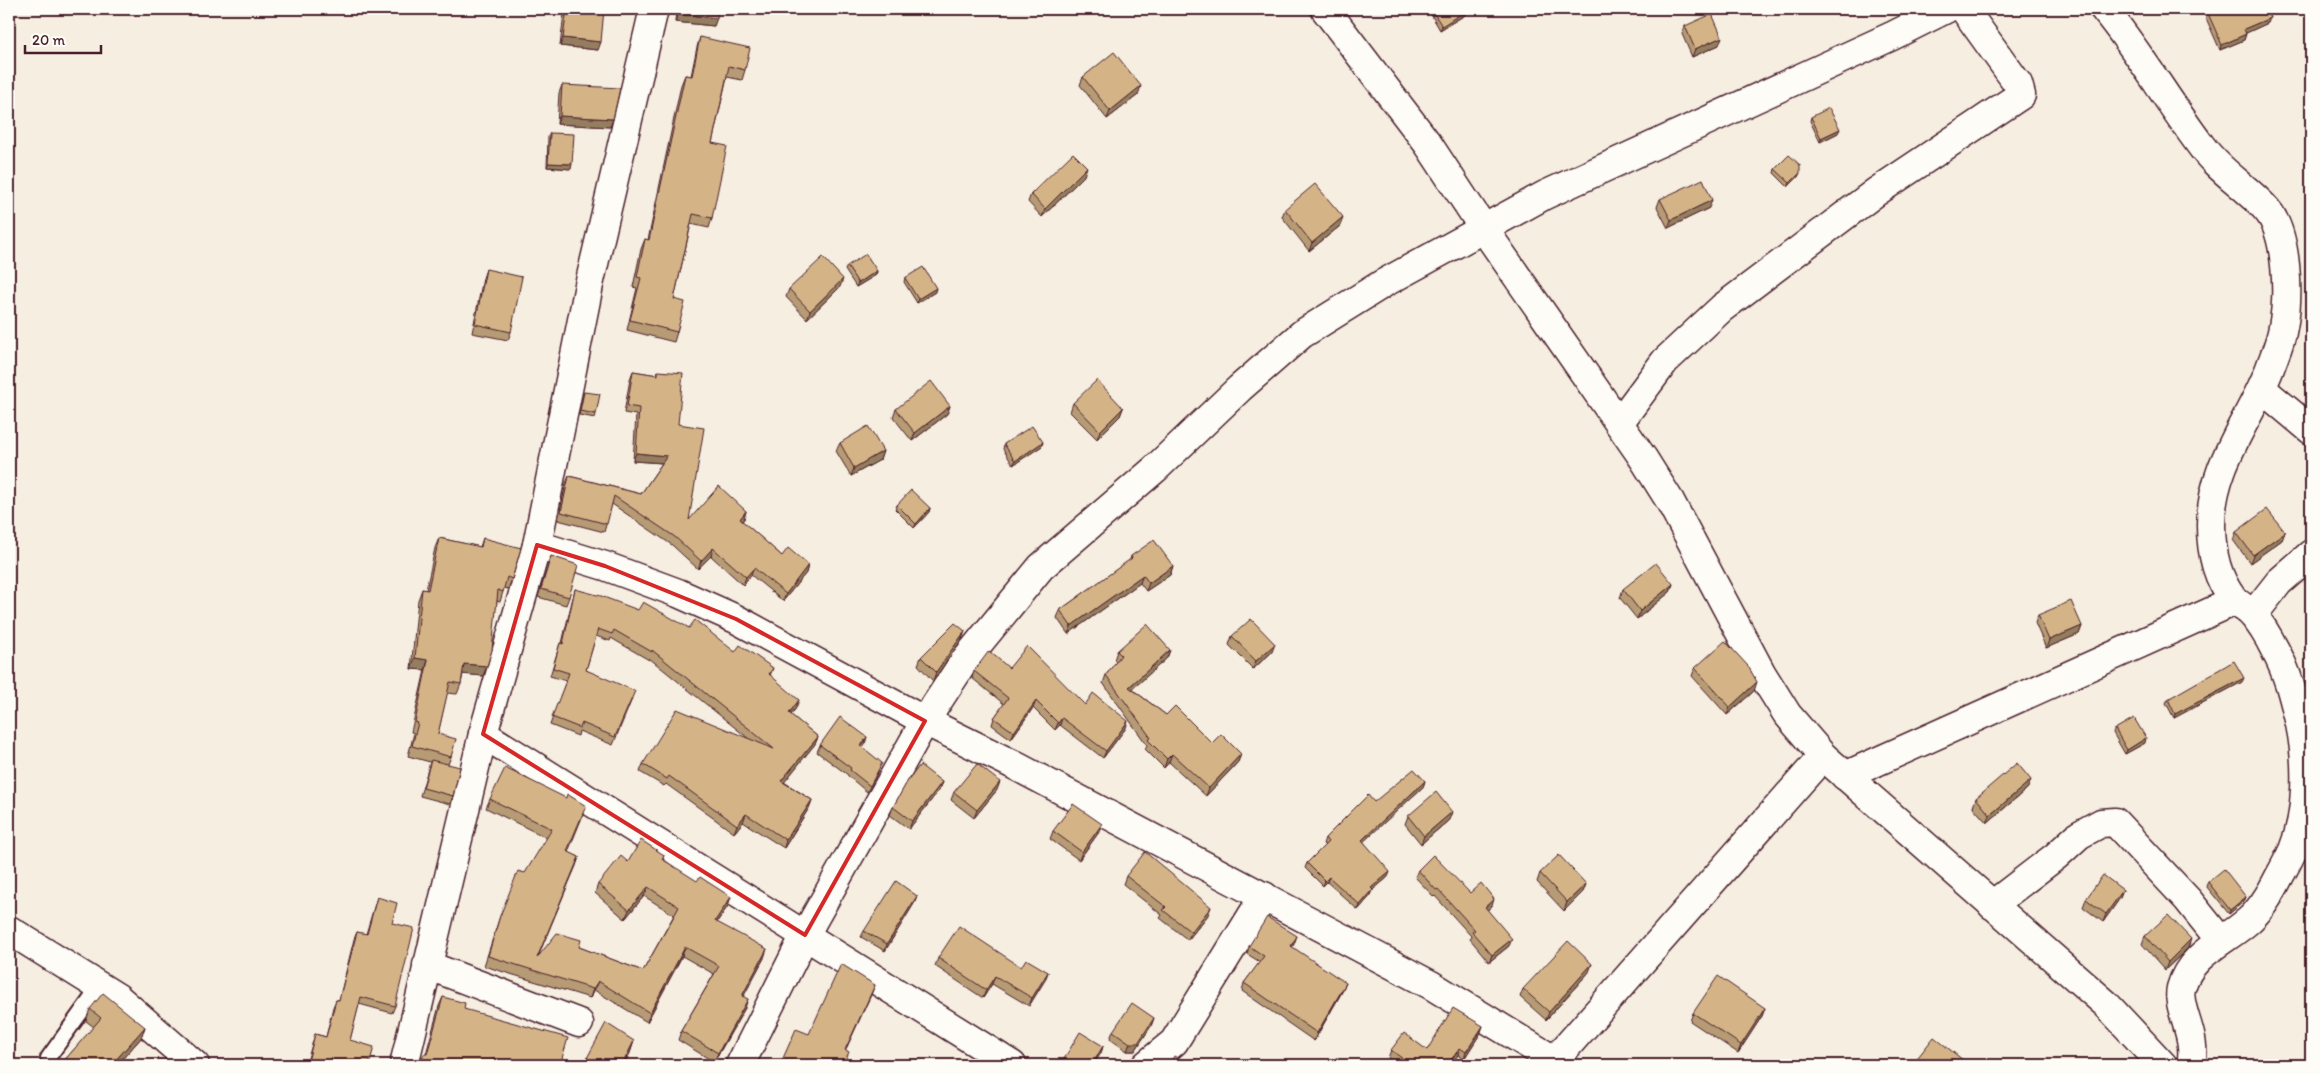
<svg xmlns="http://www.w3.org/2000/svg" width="2320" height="1074" font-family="Itim,sans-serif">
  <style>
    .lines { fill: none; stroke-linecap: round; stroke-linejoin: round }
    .service-casing { stroke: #4a1f2b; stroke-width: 18 }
    .minor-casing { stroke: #4a1f2b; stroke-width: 31 }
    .service { stroke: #fdfcf7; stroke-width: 14 }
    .minor { stroke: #fdfcf7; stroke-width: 28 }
    .wall { fill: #b69b74; stroke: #4a1f2b }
    .shaded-wall { fill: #947e5e; stroke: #4a1f2b }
    .building { fill: #d4b487; stroke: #4a1f2b }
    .marked { fill: none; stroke: #d62828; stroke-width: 4; stroke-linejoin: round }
  </style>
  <rect width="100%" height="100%" fill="#f5eee1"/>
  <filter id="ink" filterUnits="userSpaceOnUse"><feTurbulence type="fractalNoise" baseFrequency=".02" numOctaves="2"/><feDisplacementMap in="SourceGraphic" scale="10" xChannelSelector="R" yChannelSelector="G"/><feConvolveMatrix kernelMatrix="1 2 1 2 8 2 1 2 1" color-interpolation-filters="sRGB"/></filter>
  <g filter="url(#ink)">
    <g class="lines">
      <!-- service casing -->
      <g class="service-casing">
        <path id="service" d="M48,1058L100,986"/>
      </g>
      <!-- minor casing -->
      <g class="minor-casing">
        <g id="minor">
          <path d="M1325,9L1428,144L1484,229L1643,458L1670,501L1762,674L1787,714L1823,756L2106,1004L2163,1065"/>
          <path d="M2104,9C2140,53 2168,102 2202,147C2220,172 2247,187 2267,210C2288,234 2289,297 2283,327C2281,341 2275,354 2270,368C2250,421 2211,464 2211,525C2211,552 2216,577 2233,599C2239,605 2246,608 2252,614C2261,624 2269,638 2275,650C2288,673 2294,699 2300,724C2308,762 2308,814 2293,850C2289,859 2284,868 2279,877C2271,893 2262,909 2248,921C2224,942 2190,954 2181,988C2176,1009 2198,1035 2191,1065"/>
          <path d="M2262,389L2311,430"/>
          <path d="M1619,423L1665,361L1722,308L1876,192L2021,95L2018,84L1964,9"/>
          <path d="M537,545L605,566L678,593L736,619L925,721L1012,764L1431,985L1562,1065"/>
          <path d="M2253,615L2279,582L2311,554"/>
          <path d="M483,734L1012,1065"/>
          <path d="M1845,776L2235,601"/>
          <path d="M1992,905L2056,856L2079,835L2101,823L2115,822L2188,900L2220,940"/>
          <path d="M9,930L118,998L195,1065"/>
          <path d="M427,965L579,1023"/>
          <path d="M1554,1061L1823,756"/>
          <path d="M404,1065L483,734L537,545L589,285L654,9"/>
          <path d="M740,1065L805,935L925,721L965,660L1041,567L1155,469L1240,388L1302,334L1384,283L1545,195L1892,36L1946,9"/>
          <path d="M1146,1065L1174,1042L1264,896"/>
        </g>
      </g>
      <!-- service -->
      <use href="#service" class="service"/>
      <!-- minor -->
      <use href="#minor" class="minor"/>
    </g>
    <!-- wall -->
    <g class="wall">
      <path d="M566,9H598V50L560,46L564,13Z"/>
      <path d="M676,9H718L714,26L675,22Z"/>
      <path d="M736,9H753L751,12Z"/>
      <path d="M1429,9H1466L1465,15L1440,30L1429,11Z"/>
      <path d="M2202,9H2266L2270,18L2268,23L2246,33L2244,40L2220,50Z"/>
      <path d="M1685,26L1719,45L1692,57L1682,34Z"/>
      <path d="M700,37L745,70L742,80L727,77L712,143V218L709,228L691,224L674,299L677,332L674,342L627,330L637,288L633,287L641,249L645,239L648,240L681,85L685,75L691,76L697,47Z"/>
      <path d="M1083,77L1138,95L1107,119L1080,85Z"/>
      <path d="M562,85L613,119L610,127L557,124L559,93Z"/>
      <path d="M1811,117L1838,133L1820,142L1810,121Z"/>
      <path d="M550,133L571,169L547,167L548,137Z"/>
      <path d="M1775,169L1798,177L1788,187L1774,173Z"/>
      <path d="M1084,176L1042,217L1028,202L1031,194Z"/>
      <path d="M1660,199L1709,208L1668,228L1657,207Z"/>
      <path d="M1285,209L1340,226L1309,251L1282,217Z"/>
      <path d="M847,266L877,271L876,275L856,287L845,270Z"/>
      <path d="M486,269L511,332L508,340L472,333L483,278Z"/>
      <path d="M905,278L935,292L917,303L904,282Z"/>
      <path d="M840,287L807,319L786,297L789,289Z"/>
      <path d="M633,371L657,375L658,371L678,424L689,520L746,511L744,519L742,521L782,556L808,565L806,573L783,601L751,575L743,585L711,556L698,569L672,545L612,504L604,532L558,520L566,483L569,476L641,494L662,463L633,461L636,415L624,413L630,379Z"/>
      <path d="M584,392L596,414L595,418L579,415Z"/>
      <path d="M1073,403L1123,408L1120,416L1097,439L1070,412Z"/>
      <path d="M950,406L947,414L912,441L893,417L896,409Z"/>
      <path d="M840,443L883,451L880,460L851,476L836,451Z"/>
      <path d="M1004,444L1042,446L1013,465L1003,449Z"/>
      <path d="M897,505L930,508L929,512L914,528L895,509Z"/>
      <path d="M2236,532H2285L2282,540L2250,563L2233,540Z"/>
      <path d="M439,538L480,547L483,538L512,579L508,589L504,588L500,602L497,601L483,676L463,674L461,684L457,694L447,693L438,734L451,757L448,764L453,796L450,804L420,796L430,762L408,756L414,733L411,732L425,670L411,669L418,600L422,589L426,590L435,548Z"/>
      <path d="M551,556L569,597L566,605L538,597Z"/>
      <path d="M1131,556L1173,566L1170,575L1146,591L1140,583L1068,634L1057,618L1060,610L1130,560Z"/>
      <path d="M1673,584L1670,592L1637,619L1620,598L1623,589Z"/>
      <path d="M575,589L689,628L735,652L773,668L770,676L796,708L791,715L818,737L815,744L784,782L812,800L809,808L784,848L743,822L734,833L666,784L664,786L640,772L643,764L749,739L649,658V660L611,638L610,641L596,636L586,670L632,699L613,745L579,731L578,736L550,725L566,681L550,676L560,643H562L573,597Z"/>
      <path d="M2038,615L2082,626L2079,634L2046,648L2035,623Z"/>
      <path d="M965,631L962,639L933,681L918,665L921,657Z"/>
      <path d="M1232,636L1272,652L1253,669L1229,645Z"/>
      <path d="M1170,650L1167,658L1132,689L1166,715L1212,743L1241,754L1238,762L1206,796L1169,762L1164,768L1145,749L1147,745L1103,683L1106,675L1116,662L1114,660L1117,651Z"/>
      <path d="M1009,668L1085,705L1126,728L1103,758L1060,725L1055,730L1033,708L1011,739L992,725L994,718L1004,704L972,678L974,671Z"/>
      <path d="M1695,668L1754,691L1727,715L1692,676Z"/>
      <path d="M2242,682L2174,718L2166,703L2168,699Z"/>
      <path d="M2115,729L2145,743L2125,754L2113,733Z"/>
      <path d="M865,744L862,747L879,770L867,792L848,776V775L817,752L820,745Z"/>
      <path d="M1425,781L1423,787L1363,841L1388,877L1373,890L1371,895L1358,910L1327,882L1323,886L1305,868L1307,863L1325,845L1323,844L1325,838L1374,802Z"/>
      <path d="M942,782L939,790L909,829L890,815L893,807Z"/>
      <path d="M2028,788L1987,823L1973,807L1976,798Z"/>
      <path d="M997,790L974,818L951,800L954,792Z"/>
      <path d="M490,799L583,815L568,852L579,857L538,957L579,947L643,971L674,915L644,896L625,919L595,893L598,884L628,862L664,855L663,859L728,906L717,922L764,958L743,996L745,1008L714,1062L678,1040L681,1031L714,974L682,956L647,1022L594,990L590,998L484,966L500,916L547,838L486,808Z"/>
      <path d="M1408,816L1449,820L1421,844L1405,824Z"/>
      <path d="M1053,831L1099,832L1079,860L1050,839Z"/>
      <path d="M1418,870L1470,893L1492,906L1487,910L1509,946L1489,962L1470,939L1471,936L1435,896L1434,897L1415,877Z"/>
      <path d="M1540,873L1586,884L1583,892L1564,911L1537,882Z"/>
      <path d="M1126,876L1208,915L1188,940L1160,918L1162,915L1123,884Z"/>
      <path d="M2208,882L2246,897L2244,901L2229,914L2206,886Z"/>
      <path d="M2123,890L2120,898L2103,922L2083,907L2086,899Z"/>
      <path d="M917,896L915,902L885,951L861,937L864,931Z"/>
      <path d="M377,897L392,923L395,1006L392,1013L359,1004L350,1040L369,1065H306L315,1034L326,1037L333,1007L336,1000H339L354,939L357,932L366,934Z"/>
      <path d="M2145,936L2188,948L2165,970L2142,944Z"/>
      <path d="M1294,944L1292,947L1343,990L1314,1041L1242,991L1244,983L1260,962L1247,954L1249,946Z"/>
      <path d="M938,958L1021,967L1048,972L1045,980L1029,1006L992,984L983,998L935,966Z"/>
      <path d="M1589,972L1546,1020L1520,997L1523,989Z"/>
      <path d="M443,997L464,1009L560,1065H420L426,1054L439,1006Z"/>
      <path d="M1765,1008L1762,1016L1738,1053L1690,1021L1693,1013Z"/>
      <path d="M90,1009L145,1027L141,1038L118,1064L119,1065H62L63,1062L94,1027L86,1021Z"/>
      <path d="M1154,1018L1151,1026L1135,1051H1127L1110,1039L1113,1031Z"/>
      <path d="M1483,1026L1480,1034L1464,1059L1458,1055L1450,1065H1398L1388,1058L1391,1050H1427Z"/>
      <path d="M634,1041L630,1053L624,1065H584L587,1058Z"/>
      <path d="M1103,1046L1101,1053L1093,1065H1062L1064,1059Z"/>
      <path d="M1915,1061L1968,1064L1967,1065H1913Z"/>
    </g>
    <!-- shaded-wall -->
    <g class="shaded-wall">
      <path d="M1467,10L1465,15L1440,30L1442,26Z"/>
      <path d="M678,14L717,18L714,26L675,22Z"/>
      <path d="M2270,18L2268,23L2242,35L2244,29Z"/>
      <path d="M2246,34L2244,40L2220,50L2222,45Z"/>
      <path d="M1722,37L1719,45L1692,57L1695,49Z"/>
      <path d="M563,38L601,42L598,50L560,46Z"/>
      <path d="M1141,86L1138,95L1107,119L1110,111Z"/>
      <path d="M560,116L613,119L610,127L557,124Z"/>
      <path d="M1840,129L1838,133L1820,142L1821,138Z"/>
      <path d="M548,163L572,164L571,169L547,167Z"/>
      <path d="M1087,167L1084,176L1042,217L1045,209Z"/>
      <path d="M1800,173L1798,177L1788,187L1790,183Z"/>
      <path d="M1712,200L1709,208L1668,228L1671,220Z"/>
      <path d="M1343,217L1340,226L1309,251L1312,243Z"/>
      <path d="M877,271L876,275L856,287L858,283Z"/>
      <path d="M843,279L840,287L807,319L810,311Z"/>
      <path d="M936,288L935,292L917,303L918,299Z"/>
      <path d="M950,406L947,414L912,441L915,433Z"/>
      <path d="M1123,408L1120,416L1097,439L1100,431Z"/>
      <path d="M1043,442L1042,446L1013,465L1015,461Z"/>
      <path d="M883,451L880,460L851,476L854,468Z"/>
      <path d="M636,453L667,456L664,463L633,461Z"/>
      <path d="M930,508L929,512L914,528L916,524Z"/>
      <path d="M746,511L744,519L737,527L740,519Z"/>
      <path d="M2285,532L2282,540L2250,563L2253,555Z"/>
      <path d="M713,548L711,556L698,569L701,561Z"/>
      <path d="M808,565L806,573L783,601L786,594Z"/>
      <path d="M1173,566L1170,575L1146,591L1149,583Z"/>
      <path d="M754,568L751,575L743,585L746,577Z"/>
      <path d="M1143,575L1140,583L1068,634L1071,626Z"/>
      <path d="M1673,584L1670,592L1637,619L1640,611Z"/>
      <path d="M2082,626L2079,634L2046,648L2049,640Z"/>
      <path d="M965,631L962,639L933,681L936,672Z"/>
      <path d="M1275,644L1272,652L1253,669L1256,661Z"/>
      <path d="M1170,650L1167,658L1126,695L1129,687Z"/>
      <path d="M415,658L428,660L425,670L411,669Z"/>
      <path d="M464,664L487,666L483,676L461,674Z"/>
      <path d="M2244,678L2242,682L2174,718L2175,714Z"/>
      <path d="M1757,682L1754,691L1727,715L1730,707Z"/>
      <path d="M799,700L796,708L786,720L789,713Z"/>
      <path d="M1036,701L1033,708L1011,739L1014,732Z"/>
      <path d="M1062,718L1060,725L1055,730L1058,723Z"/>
      <path d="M1128,721L1126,728L1103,758L1106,751Z"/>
      <path d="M818,737L815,744L779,789L781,781Z"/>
      <path d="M867,737L865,744L858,753L861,746Z"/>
      <path d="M2146,738L2145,743L2125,754L2127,750Z"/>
      <path d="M1172,754L1169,762L1164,768L1167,759Z"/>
      <path d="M1241,754L1238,762L1206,796L1209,788Z"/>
      <path d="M2031,780L2028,788L1987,823L1990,815Z"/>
      <path d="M1425,781L1423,787L1360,845L1362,840Z"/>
      <path d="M942,782L939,790L909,829L912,821Z"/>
      <path d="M1000,782L997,790L974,818L977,810Z"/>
      <path d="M812,800L809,808L784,848L786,840Z"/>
      <path d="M1452,812L1449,820L1421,844L1424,836Z"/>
      <path d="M746,814L743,822L734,833L737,825Z"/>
      <path d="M1102,824L1099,832L1079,860L1082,852Z"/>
      <path d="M579,857L576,866L533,967L537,958Z"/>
      <path d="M1390,872L1388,877L1369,893L1371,888Z"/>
      <path d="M1329,877L1327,882L1323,886L1325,881Z"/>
      <path d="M1586,884L1583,892L1564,911L1567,902Z"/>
      <path d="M648,887L644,896L625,919L629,910Z"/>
      <path d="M1373,890L1371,895L1358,910L1360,905Z"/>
      <path d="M2123,890L2120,898L2103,922L2106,914Z"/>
      <path d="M917,896L915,902L885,951L887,944Z"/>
      <path d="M731,897L728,906L711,930L715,921Z"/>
      <path d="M2246,897L2244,901L2229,914L2230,910Z"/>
      <path d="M1494,899L1492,906L1483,914L1485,907Z"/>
      <path d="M1211,907L1208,915L1188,940L1191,932Z"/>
      <path d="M1297,936L1294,944L1288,954L1291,946Z"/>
      <path d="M1512,939L1509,946L1489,962L1492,955Z"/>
      <path d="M2191,939L2188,948L2165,970L2168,962Z"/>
      <path d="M685,947L682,956L647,1022L650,1013Z"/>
      <path d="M767,949L764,958L739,1005L742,996Z"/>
      <path d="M1592,964L1589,972L1546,1020L1549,1012Z"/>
      <path d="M1048,972L1045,980L1029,1006L1032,998Z"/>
      <path d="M995,976L992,984L983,998L986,990Z"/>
      <path d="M598,981L594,990L590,998L593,989Z"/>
      <path d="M1346,983L1343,990L1314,1041L1317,1033Z"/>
      <path d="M875,985L871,995L841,1060L845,1050Z"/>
      <path d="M748,999L745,1008L714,1062L718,1053Z"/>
      <path d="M1765,1008L1762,1016L1738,1053L1741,1045Z"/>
      <path d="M1154,1018L1151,1026L1135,1051H1127L1130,1043Z"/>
      <path d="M1483,1026L1480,1034L1464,1059L1466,1052Z"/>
      <path d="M145,1027L141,1038L117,1065L114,1062Z"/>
      <path d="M634,1041L630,1053L624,1065H622Z"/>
      <path d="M1103,1046L1101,1053L1093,1065H1092Z"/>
      <path d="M1460,1048L1458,1055L1450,1065H1447Z"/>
    </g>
    <!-- building -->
    <g class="building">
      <path d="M567,9H604L601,42L563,38Z"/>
      <path d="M678,9H718L717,18L678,14Z"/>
      <path d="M1431,9H1466L1467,10L1442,26Z"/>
      <path d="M2206,9H2266L2270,18L2244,29L2246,34L2222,45Z"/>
      <path d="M1712,14L1722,37L1695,49L1685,26Z"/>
      <path d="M700,37L750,48L745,70L729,66L712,143L727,146L712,218L693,214L674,299L685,302L677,332L630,320L641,278L637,277L645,239L649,240L685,75L692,76Z"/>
      <path d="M1114,52L1141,86L1110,111L1083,77Z"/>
      <path d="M562,85L620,88L613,119L560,116Z"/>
      <path d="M1829,108L1840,129L1821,138L1811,117Z"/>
      <path d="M550,133L574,134L572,164L548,163Z"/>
      <path d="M1073,153L1087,167L1045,209L1031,194Z"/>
      <path d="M1789,155L1800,165V173L1790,183L1775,169Z"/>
      <path d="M1703,179L1712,200L1671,220L1660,199Z"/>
      <path d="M1315,184L1343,217L1312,243L1285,209Z"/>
      <path d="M866,254L877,271L858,283L847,266Z"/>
      <path d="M823,257L843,279L810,311L789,289Z"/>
      <path d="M923,267L936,288L918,299L905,278Z"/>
      <path d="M486,269L522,277L511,332L475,324Z"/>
      <path d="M633,371L658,375V371L683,373L678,424L704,428L689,520L719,486L746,511L740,519L782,556L788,548L808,565L786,594L754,568L746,577L713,548L701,561L675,537L614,496L607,524L561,512L569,476L641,494L667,456L636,453L639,408L627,406Z"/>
      <path d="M1097,380L1123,408L1100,431L1073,403Z"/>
      <path d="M931,381L950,406L915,433L896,409Z"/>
      <path d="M584,392L600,394L596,414L580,411Z"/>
      <path d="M868,426L883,451L854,468L840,443Z"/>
      <path d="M1032,426L1043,442L1015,461L1004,444Z"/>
      <path d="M911,490L930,508L916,524L897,505Z"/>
      <path d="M2267,509L2285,532L2253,555L2236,532Z"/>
      <path d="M439,538L481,547L483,538L521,548L512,579L507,577L503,592L498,590L492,650L487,666L464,664L461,684L450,682L438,734L456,739L451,757L412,746L418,723L415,722L428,660L415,658L422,589L428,590Z"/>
      <path d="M1154,540L1173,566L1149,583L1143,575L1071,626L1060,610L1132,558L1131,556Z"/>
      <path d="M551,556L578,565L569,597L541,589Z"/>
      <path d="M1656,563L1673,584L1640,611L1623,589Z"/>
      <path d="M575,589L601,596L638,610L643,602L689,628L695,620L735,652L740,645L773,668L769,674L799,700L789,713L818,737L781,781L812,800L786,840L746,814L737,825L669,776L667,779L643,764L677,709L774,749L652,650V652L614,630L612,634L598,629L586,670L635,691L615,737L582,723L580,728L552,717L569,673L553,668L560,643L563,644Z"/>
      <path d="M2071,601L2082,626L2049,640L2038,615Z"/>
      <path d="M1251,619L1275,644L1256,661L1232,636Z"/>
      <path d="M955,623L965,631L936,672L921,657Z"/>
      <path d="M1147,624L1170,650L1129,687L1166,715L1175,706L1212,743L1221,734L1241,754L1209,788L1172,754L1167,759L1148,740L1151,738L1106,675L1121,655L1117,651Z"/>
      <path d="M1725,641L1748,666L1757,682L1730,707L1695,668Z"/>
      <path d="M1027,646L1085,705L1093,693L1128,721L1106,751L1062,718L1058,723L1036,701L1014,732L994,718L1008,698L974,671L989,651L1009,668Z"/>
      <path d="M2234,661L2244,678L2175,714L2168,699Z"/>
      <path d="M840,717L867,737L861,746L882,763L870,786L850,770L851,768L820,745Z"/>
      <path d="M2134,718L2146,738L2127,750L2115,729Z"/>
      <path d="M431,760L460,767L453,796L423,788Z"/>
      <path d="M2017,763L2031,780L1990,815L1976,798Z"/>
      <path d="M977,764L1000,782L977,810L954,792Z"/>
      <path d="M920,765L942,782L912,821L893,807L907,782Z"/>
      <path d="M505,768L566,798L567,794L586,806L567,851L579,857L537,958L557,933L581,940L579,947L643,971L679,907L648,887L629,910L598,884L621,856L628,862L641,840L664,855L662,859L697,881L700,877L731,897L715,921L767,949L742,996L748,999L718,1053L681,1031L719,966L685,947L650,1013L598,981L593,989L488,956L500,916L518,871L525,873L552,829L490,799Z"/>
      <path d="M1414,769L1425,781L1362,840L1390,872L1371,888L1373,890L1360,905L1329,877L1325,881L1307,863L1328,842L1325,838L1368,795L1374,802Z"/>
      <path d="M1436,792L1452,812L1424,836L1408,816Z"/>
      <path d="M1073,804L1102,824L1082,852L1053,831Z"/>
      <path d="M1145,852L1211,907L1191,932L1163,910L1166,907L1126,876Z"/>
      <path d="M1433,855L1470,893L1481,883L1494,899L1485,907L1512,939L1492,955L1472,932L1475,930L1438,889L1436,890L1418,870Z"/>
      <path d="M1559,855L1586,884L1567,902L1540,873Z"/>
      <path d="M2224,869L2246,897L2230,910L2208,882Z"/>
      <path d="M2103,875L2123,890L2106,914L2086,899Z"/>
      <path d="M896,881L917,896L887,944L864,931Z"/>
      <path d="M377,897L397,903L392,923L414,928L395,1006L361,997L350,1040L374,1047L369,1065H307L315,1034L326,1037L336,1000H339L357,932L367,934Z"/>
      <path d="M2168,915L2191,939L2168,962L2145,936Z"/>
      <path d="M1267,917L1297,936L1291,946L1346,983L1317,1033L1244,983L1264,956L1249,946Z"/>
      <path d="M959,926L1021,967L1026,959L1048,972L1032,998L995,976L986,990L938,958Z"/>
      <path d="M1568,941L1592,964L1549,1012L1523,989Z"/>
      <path d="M841,964L875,985L845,1050L849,1052L843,1065H780L796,1029L809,1034Z"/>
      <path d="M1718,976L1765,1008L1741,1045L1693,1013Z"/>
      <path d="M103,993L145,1027L114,1062L119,1065H67L63,1062L101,1018L90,1009Z"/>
      <path d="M443,997L465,1003L464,1009L568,1038L560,1065H515L493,1059L492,1065H420L424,1054H427Z"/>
      <path d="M1132,1003L1154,1018L1138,1043H1130L1113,1031Z"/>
      <path d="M1453,1008L1483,1026L1466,1052L1460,1048L1447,1065H1411L1391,1050L1404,1033L1427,1050Z"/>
      <path d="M606,1023L634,1041L622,1065H600L587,1058Z"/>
      <path d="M1080,1032L1103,1046L1092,1065H1068L1070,1062L1064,1059Z"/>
      <path d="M1934,1037L1968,1064L1967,1065H1920L1915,1061Z"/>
      <path d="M1174,1056L1192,1065H1169Z"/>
      <path d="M2097,1060L2102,1065H2092Z"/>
    </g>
  </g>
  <!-- marked area -->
  <path class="marked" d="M537,545L605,566L736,619L925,721L805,935L483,734Z"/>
  <!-- margin -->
  <rect width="2320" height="1074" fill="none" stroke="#fdfcf7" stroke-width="30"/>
  <rect x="15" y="15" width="2290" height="1044" fill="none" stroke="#4a1f2b" stroke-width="2" filter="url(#ink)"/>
  <!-- scale -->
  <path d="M25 45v8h76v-8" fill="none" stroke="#4a1f2b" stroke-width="2.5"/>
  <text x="32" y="45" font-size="15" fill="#4a1f2b" stroke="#fdfcf7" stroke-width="4" paint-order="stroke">20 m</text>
</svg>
